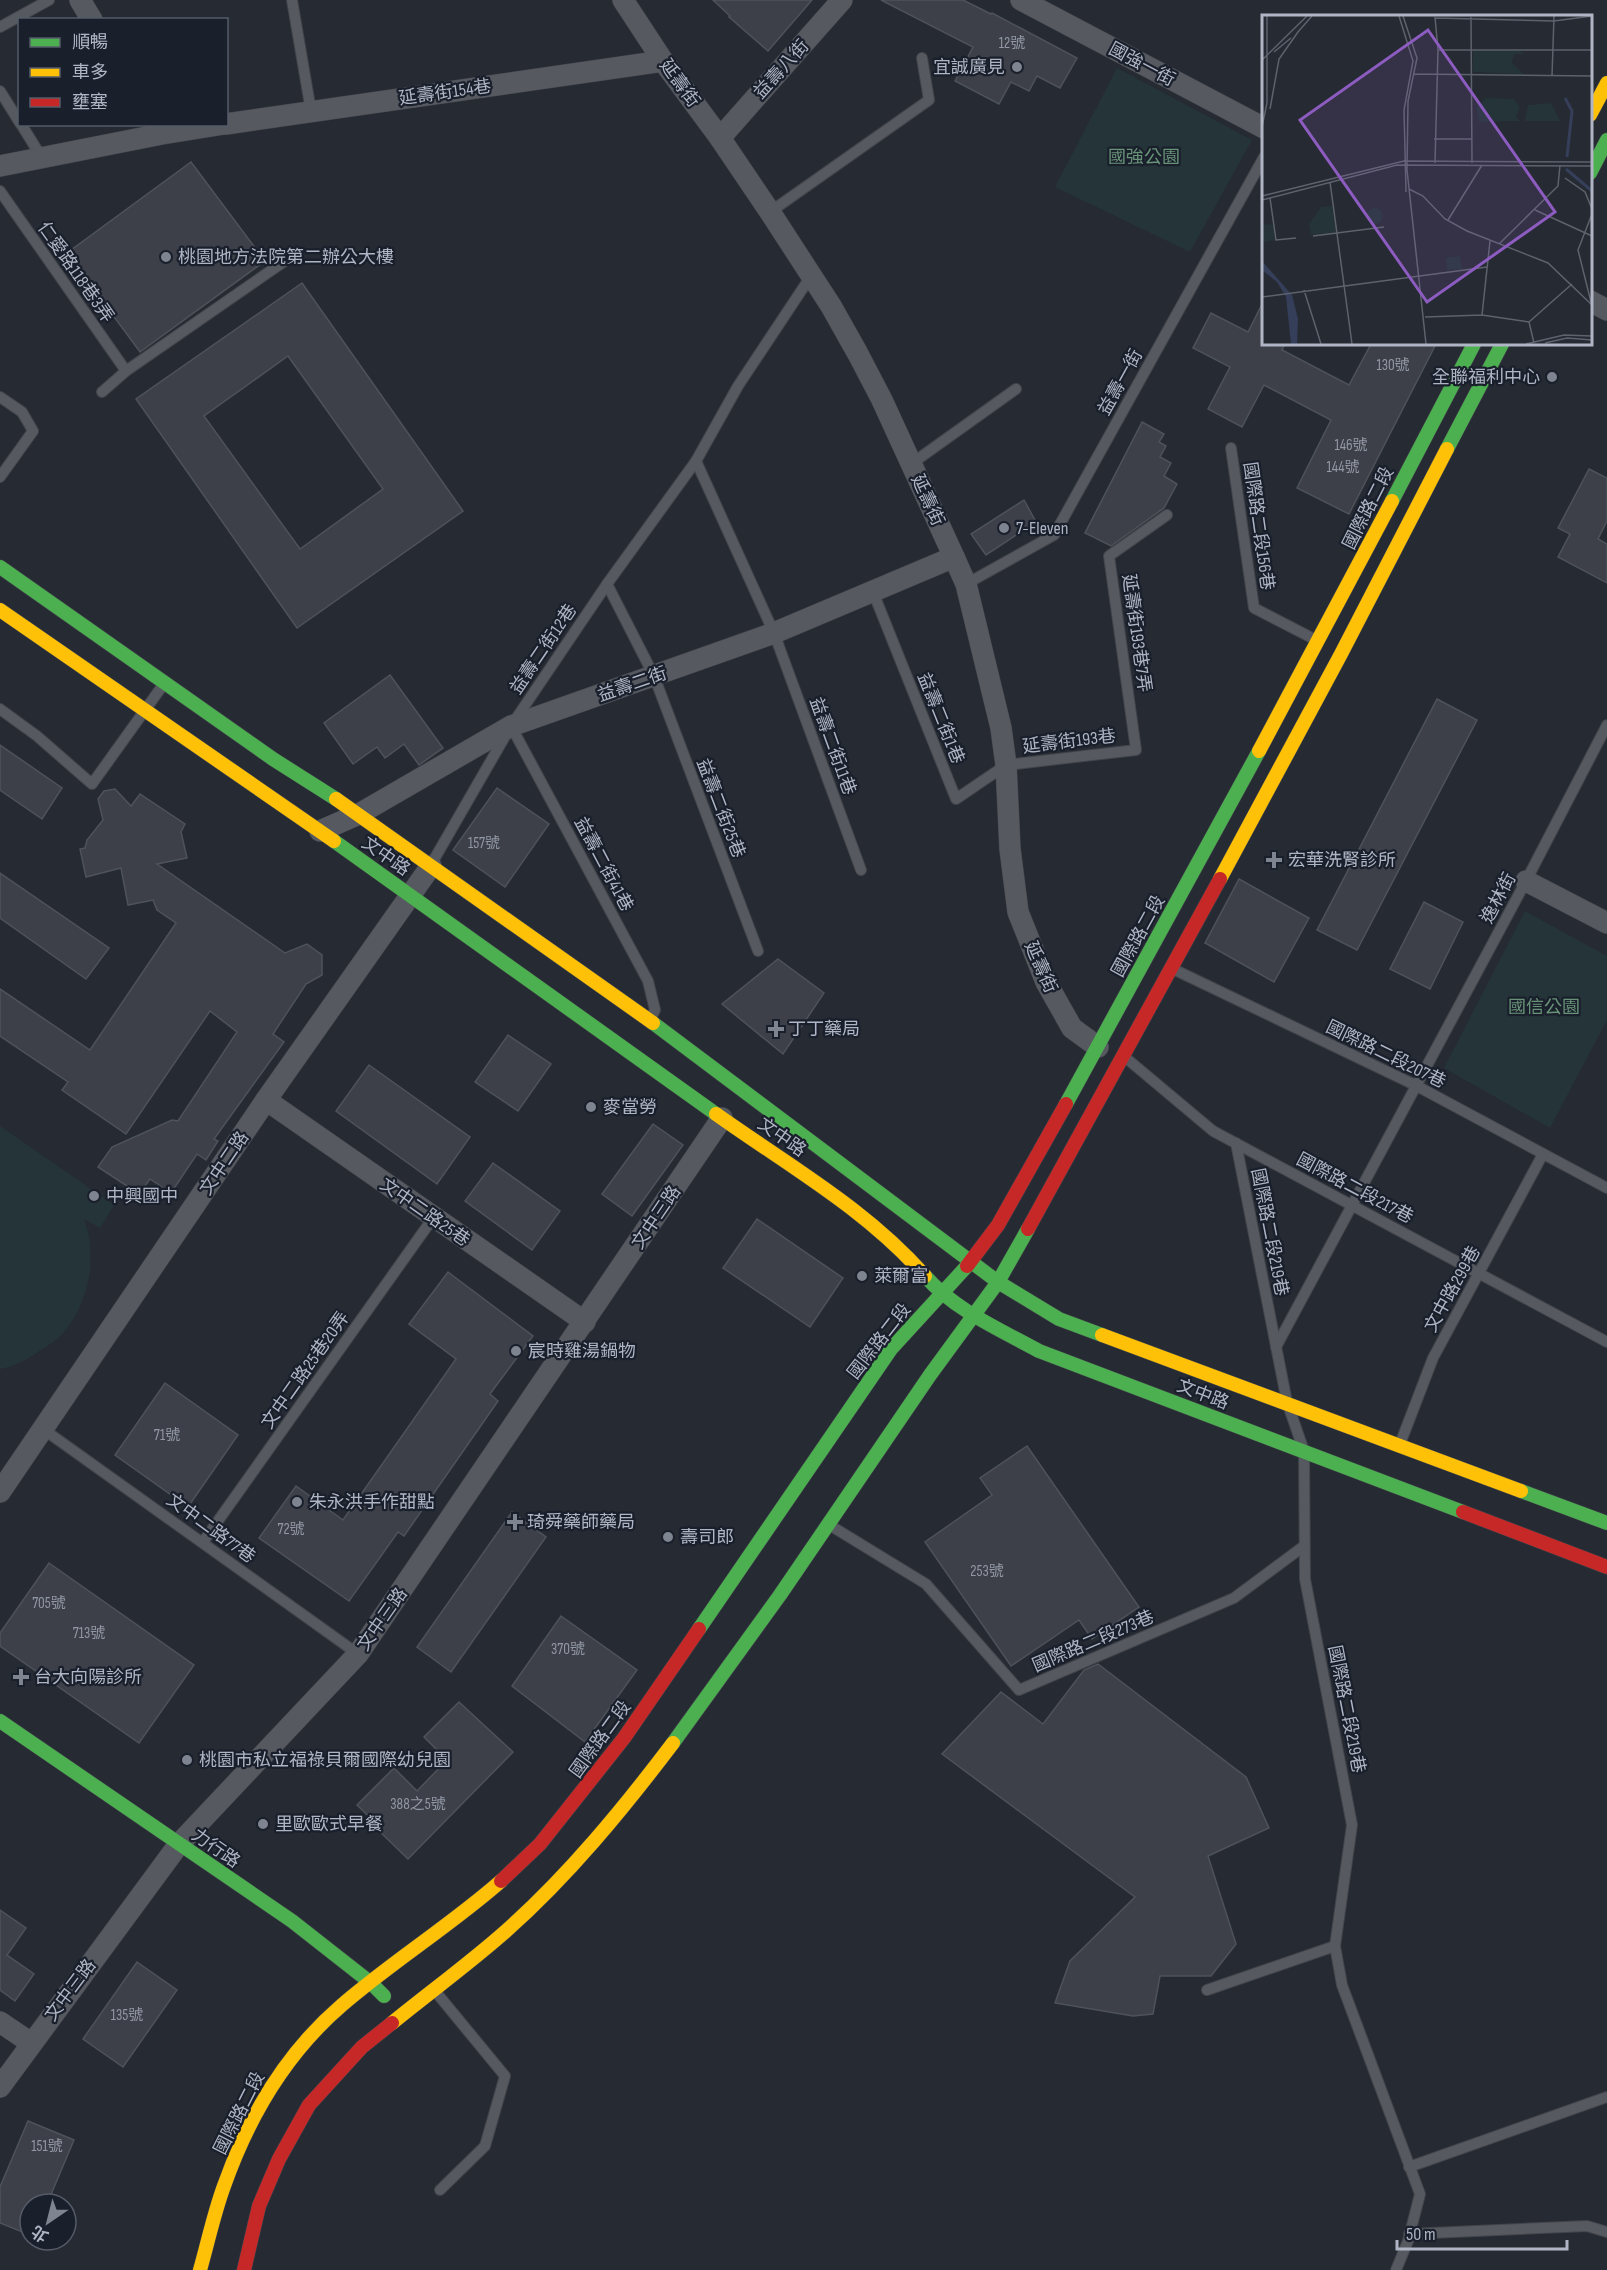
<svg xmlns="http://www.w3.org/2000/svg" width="1607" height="2270" font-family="'Sofia Sans Condensed','Noto Sans TC',sans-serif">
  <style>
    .green { fill: #243438 }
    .building { fill: #3d4048; stroke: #4e525a; stroke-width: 1.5; fill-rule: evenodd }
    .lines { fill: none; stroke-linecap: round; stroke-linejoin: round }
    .lane-casing { stroke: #42454b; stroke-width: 12 }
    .street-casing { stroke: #42454b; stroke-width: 22 }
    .fast-casing { stroke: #42454b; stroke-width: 15 }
    .slow-casing { stroke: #42454b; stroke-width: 15 }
    .jam-casing { stroke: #42454b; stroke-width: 15 }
    .lane { stroke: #565960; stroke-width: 10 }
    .street { stroke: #565960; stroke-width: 21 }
    .fast { stroke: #4caf50; stroke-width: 14 }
    .slow { stroke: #ffc107; stroke-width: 14 }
    .jam { stroke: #c62828; stroke-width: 14 }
    .poi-dot { fill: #7f8491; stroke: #1a1f2c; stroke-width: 2 }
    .labels { text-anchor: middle; stroke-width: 4.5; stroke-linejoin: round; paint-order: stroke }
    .number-label { font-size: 15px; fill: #9298a5 }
    .street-label { font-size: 18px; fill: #afb5c4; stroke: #1a1f2c }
    .poi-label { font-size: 18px; fill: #afb5c4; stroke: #1a1f2c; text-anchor: start }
    .park-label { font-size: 18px; fill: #689377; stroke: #1a1f2c }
    .inset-river { fill: none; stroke: #353f5a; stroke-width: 3 }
    .inset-road { fill: none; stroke: #5d626c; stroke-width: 1.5 }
    .view { fill: #8d5cc1; fill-opacity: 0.15; stroke: #8d5cc1; stroke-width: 3 }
    .inset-edge { fill: none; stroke: #afb5c4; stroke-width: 3 }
  </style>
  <rect width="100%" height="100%" fill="#262a32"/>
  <!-- green -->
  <g class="green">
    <path d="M1117,68L1252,140L1190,252L1055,187Z"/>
    <path d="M1525,911L1607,956V1020L1550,1128L1444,1068Z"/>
    <path d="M0,1126L114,1205L100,1228L84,1219C99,1257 88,1311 57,1339C51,1344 44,1348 38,1352C27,1360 13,1367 0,1369Z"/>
  </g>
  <!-- building -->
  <g class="building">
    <path d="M713,0H812L768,51L729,17L730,16Z"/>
    <path d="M881,0H963L991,14L992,13L1077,58L1060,88L1037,76L1029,91L1011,82L999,104L955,81L973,47Z"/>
    <path d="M191,162L265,261L140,352L67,253Z"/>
    <path d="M302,283L463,511L297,628L136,399ZM288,356L383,489L300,549L204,416Z"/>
    <path d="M1263,302V344H1285L1282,350L1349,385L1371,344H1436L1349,514L1297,488L1331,420L1264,385L1242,427L1208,409L1230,367L1193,348L1211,313L1248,332Z"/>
    <path d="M1142,422L1164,434L1159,442L1166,446L1160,457L1171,463L1164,476L1177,484L1164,508L1111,546L1085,533Z"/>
    <path d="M1589,469L1607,478V521L1598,539L1607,544V583L1558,557L1570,534L1558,528Z"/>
    <path d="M1024,500L1036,522L986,555L971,534Z"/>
    <path d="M390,675L443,748L419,765L404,744L385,758L377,747L353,764L324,723Z"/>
    <path d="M1437,699L1477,720L1357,950L1317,930Z"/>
    <path d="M0,745L62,788L42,819L0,790Z"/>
    <path d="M497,788L549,824L505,887L453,850Z"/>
    <path d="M115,789L131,806L140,794L185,824L181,832L187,858L157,864L285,953L307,944L322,955V975L306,984L273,1034L284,1042L214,1139L218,1141L206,1160L197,1154L171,1193L150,1179L139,1194L98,1167L112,1147L172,1120L178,1121L237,1032L210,1011L126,1134L62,1090L68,1082L0,1036V989L90,1050L176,923L157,910L153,900L128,905L121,868L86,877L80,849L85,848L87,840L103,820L98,799L104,791Z"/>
    <path d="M0,873L109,948L86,979L0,918Z"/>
    <path d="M1239,879L1309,918L1274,982L1205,943Z"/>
    <path d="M1424,902L1463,922L1430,989L1390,969Z"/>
    <path d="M778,959L824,993L783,1054L722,1004Z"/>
    <path d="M508,1035L551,1064L518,1111L475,1082Z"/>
    <path d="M369,1065L470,1137L437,1184L336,1111Z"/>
    <path d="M653,1124L683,1145L632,1216L602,1194Z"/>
    <path d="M493,1163L560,1211L532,1250L465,1201Z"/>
    <path d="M757,1219L843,1278L810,1327L723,1268Z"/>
    <path d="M448,1272L533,1336L490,1394L498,1401L404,1536L398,1532L349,1601L259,1538L296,1486L343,1520L456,1359L409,1324Z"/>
    <path d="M165,1383L238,1435L188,1507L115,1455Z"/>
    <path d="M1027,1446L1139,1607L1092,1639L1079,1620L1011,1666L925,1542L992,1495L980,1478Z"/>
    <path d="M512,1512L546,1537L451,1672L417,1647Z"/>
    <path d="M49,1563L194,1665L139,1743L0,1646V1633Z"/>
    <path d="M561,1616L637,1670L585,1742L512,1686Z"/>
    <path d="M1098,1664L1246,1777L1269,1828L1208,1856L1236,1944L1211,1976H1160L1153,2014L1133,2016L1055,2003L1070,1961L1135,1897L942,1754L1001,1692L1043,1724L1084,1670Z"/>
    <path d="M459,1702L513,1752L408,1859L379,1831L381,1828L357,1805L394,1768L417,1791L447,1760L424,1737Z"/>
    <path d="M0,1910L26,1928L7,1955L34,1974L15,2001L0,1990Z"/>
    <path d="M137,1962L177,1990L123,2067L83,2039Z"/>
    <path d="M28,2121L74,2140L47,2204H30V2235L0,2223V2187Z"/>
  </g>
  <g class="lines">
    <!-- lane casing -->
    <g class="lane-casing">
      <g id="lane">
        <path d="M292,0L311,111"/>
        <path d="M0,27L49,0"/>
        <path d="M0,91L20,123"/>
        <path d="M21,124L42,158"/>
        <path d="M0,191L126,371"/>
        <path d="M770,212L929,100L922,58"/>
        <path d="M102,392L126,371L292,256"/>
        <path d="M0,397L22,412L33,431L0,477"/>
        <path d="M1231,448L1254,608L1316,640"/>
        <path d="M696,461L774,633L861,870"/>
        <path d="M911,464L1016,389"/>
        <path d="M607,584L654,676L758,951"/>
        <path d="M966,584L1054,535L1264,157"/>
        <path d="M873,592L956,799L1006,765L1136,750L1109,556L1167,515"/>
        <path d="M0,709L37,736L92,784L163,685"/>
        <path d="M511,726L648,981L655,1010L651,1018"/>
        <path d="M432,863L511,726L607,584L696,461L738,386L811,276"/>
        <path d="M1173,969L1415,1085L1607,1188"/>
        <path d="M1126,1058L1213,1131L1607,1342"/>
        <path d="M1236,1143L1287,1402L1304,1451L1305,1579L1352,1825L1335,1946L1342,1985L1420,2194L1408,2241L1396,2270"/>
        <path d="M1276,1347L1526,881L1607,725"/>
        <path d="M43,1429L358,1654"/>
        <path d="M1400,1444L1433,1358L1543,1154"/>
        <path d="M831,1526L926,1584L1019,1690L1234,1598L1304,1546"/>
        <path d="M203,1542L433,1218"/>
        <path d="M1207,1990L1335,1946"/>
        <path d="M435,1991L505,2076L485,2146L440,2190"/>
        <path d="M1409,2167L1607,2097"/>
        <path d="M1409,2234L1587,2226L1607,2232"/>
      </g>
    </g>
    <!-- street casing -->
    <g class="street-casing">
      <g id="street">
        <path d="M80,0L92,20"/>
        <path d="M623,0L663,61L720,138L770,212L831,306L858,354L882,400L954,557L966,584L1001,728L1006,765L1010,849L1018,912L1046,982L1072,1028L1098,1047"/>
        <path d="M1021,0L1264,128"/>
        <path d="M226,124L663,61"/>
        <path d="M720,138L842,0"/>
        <path d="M0,166L162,134L224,124"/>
        <path d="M1590,301L1607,310"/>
        <path d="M320,831L359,814L511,726L774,633L954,557"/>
        <path d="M1526,881L1607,923"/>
        <path d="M266,1100L585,1322"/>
        <path d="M0,1492L266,1100L431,866"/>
        <path d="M0,2022L31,2043"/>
        <path d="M0,2087L179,1844L358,1654L722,1118"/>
      </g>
    </g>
    <!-- fast casing -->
    <g class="fast-casing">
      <g id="fast">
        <path d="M1590,173L1607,140"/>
        <path d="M1447,449L1502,344"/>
        <path d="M1392,501L1474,344"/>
        <path d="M0,567L273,759L336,799"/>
        <path d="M334,841L716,1114"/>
        <path d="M653,1023L998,1282L1059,1319L1102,1335"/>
        <path d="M1066,1104L1259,751"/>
        <path d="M925,1276C956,1311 999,1329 1039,1351L1463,1512"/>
        <path d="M1521,1491L1607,1523"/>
        <path d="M699,1629L891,1349L967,1266"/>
        <path d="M0,1721L292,1921L371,1983L384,1996"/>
        <path d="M673,1743L780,1595L930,1375L998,1282L1028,1229"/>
      </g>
    </g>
    <!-- slow casing -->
    <g class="slow-casing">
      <g id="slow">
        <path d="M1590,115L1607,83"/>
        <path d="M0,610L334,841"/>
        <path d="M1259,751L1392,501"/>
        <path d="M336,799L653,1023"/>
        <path d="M1220,879L1341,654L1447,449"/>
        <path d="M716,1114C789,1166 866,1209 925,1276"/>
        <path d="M1102,1335L1521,1491"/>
        <path d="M392,2023C430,1992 470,1963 506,1931C568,1876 623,1809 673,1743"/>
        <path d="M200,2270C208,2242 214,2213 224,2186C248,2118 286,2053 342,2005C393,1961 451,1925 501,1881"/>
      </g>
    </g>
    <!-- jam casing -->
    <g class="jam-casing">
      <g id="jam">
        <path d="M1028,1229L1220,879"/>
        <path d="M967,1266L998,1225L1066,1104"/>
        <path d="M1463,1512L1607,1567"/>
        <path d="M501,1881L540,1844L624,1738L699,1629"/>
        <path d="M244,2270L259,2206L279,2159L309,2105L362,2047L392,2023"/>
      </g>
    </g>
    <!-- lane -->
    <use href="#lane" class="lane"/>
    <!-- street -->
    <use href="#street" class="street"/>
    <!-- fast -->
    <use href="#fast" class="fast"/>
    <!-- slow -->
    <use href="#slow" class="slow"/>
    <!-- jam -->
    <use href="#jam" class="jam"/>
  </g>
  <!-- markers -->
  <g class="poi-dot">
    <circle cx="1017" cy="67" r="6"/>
    <circle cx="166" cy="257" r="6"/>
    <circle cx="1552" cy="377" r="6"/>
    <circle cx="1004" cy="528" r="6"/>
    <path d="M1271 851h6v6h6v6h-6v6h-6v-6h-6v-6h6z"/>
    <path d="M773 1020h6v6h6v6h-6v6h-6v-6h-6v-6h6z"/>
    <circle cx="591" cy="1107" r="6"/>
    <circle cx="94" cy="1196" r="6"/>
    <circle cx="862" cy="1276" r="6"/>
    <circle cx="516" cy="1351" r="6"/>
    <circle cx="297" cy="1502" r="6"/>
    <path d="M512 1513h6v6h6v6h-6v6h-6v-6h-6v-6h6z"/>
    <circle cx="668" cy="1537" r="6"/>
    <path d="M18 1668h6v6h6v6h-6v6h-6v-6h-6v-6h6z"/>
    <circle cx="187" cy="1760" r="6"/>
    <circle cx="263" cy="1824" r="6"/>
  </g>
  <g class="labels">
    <!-- number labels -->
    <g class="number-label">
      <text x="1012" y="48">12號</text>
      <text x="1393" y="370">130號</text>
      <text x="1351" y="450">146號</text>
      <text x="1343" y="472">144號</text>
      <text x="484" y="848">157號</text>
      <text x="167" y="1440">71號</text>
      <text x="291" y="1534">72號</text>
      <text x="987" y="1576">253號</text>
      <text x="49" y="1608">705號</text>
      <text x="89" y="1638">713號</text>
      <text x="568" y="1654">370號</text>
      <text x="418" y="1809">388之5號</text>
      <text x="127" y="2020">135號</text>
      <text x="47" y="2151">151號</text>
    </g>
    <!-- street labels -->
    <g class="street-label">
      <text transform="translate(1142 64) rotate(28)" y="6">國強一街</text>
      <text transform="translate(781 69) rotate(-48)" y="6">益壽八街</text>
      <text transform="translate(680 83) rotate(54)" y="6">延壽街</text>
      <text transform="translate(445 92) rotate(-8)" y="6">延壽街154巷</text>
      <text transform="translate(76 272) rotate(55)" y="6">仁愛路118巷3弄</text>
      <text transform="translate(1120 382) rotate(-61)" y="6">益壽一街</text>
      <text transform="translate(928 500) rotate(65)" y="6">延壽街</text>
      <text transform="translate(1368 508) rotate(-63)" y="6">國際路二段</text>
      <text transform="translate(1259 526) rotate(82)" y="6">國際路二段156巷</text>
      <text transform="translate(1137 633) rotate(82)" y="6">延壽街193巷7弄</text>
      <text transform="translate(543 649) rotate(-56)" y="6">益壽二街12巷</text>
      <text transform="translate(632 684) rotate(-19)" y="6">益壽二街</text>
      <text transform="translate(941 718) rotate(68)" y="6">益壽二街1巷</text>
      <text transform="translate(1069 741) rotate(-7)" y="6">延壽街193巷</text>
      <text transform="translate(833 746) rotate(70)" y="6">益壽二街11巷</text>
      <text transform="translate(721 808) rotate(69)" y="6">益壽二街25巷</text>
      <text transform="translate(386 856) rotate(35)" y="6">文中路</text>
      <text transform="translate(604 864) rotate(62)" y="6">益壽二街41巷</text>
      <text transform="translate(1498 898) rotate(-62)" y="6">逸林街</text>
      <text transform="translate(1138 936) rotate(-61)" y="6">國際路二段</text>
      <text transform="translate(1041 967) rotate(66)" y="6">延壽街</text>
      <text transform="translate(1386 1054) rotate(26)" y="6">國際路二段207巷</text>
      <text transform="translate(782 1137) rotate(35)" y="6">文中路</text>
      <text transform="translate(224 1163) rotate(-56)" y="6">文中二路</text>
      <text transform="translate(1355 1188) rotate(28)" y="6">國際路二段217巷</text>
      <text transform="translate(425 1212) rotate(35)" y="6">文中二路25巷</text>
      <text transform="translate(656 1217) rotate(-56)" y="6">文中三路</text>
      <text transform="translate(1270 1232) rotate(79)" y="6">國際路二段219巷</text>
      <text transform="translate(1452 1289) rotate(-61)" y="6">文中路299巷</text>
      <text transform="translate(879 1341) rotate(-52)" y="6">國際路二段</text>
      <text transform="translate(305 1370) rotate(-55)" y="6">文中二路25巷20弄</text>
      <text transform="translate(1203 1394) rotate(21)" y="6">文中路</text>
      <text transform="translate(211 1528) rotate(36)" y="6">文中二路77巷</text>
      <text transform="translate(382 1619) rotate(-55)" y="6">文中三路</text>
      <text transform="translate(1093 1641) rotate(-23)" y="6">國際路二段273巷</text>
      <text transform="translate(1347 1709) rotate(79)" y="6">國際路二段219巷</text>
      <text transform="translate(600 1739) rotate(-54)" y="6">國際路二段</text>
      <text transform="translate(216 1848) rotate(35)" y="6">力行路</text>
      <text transform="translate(70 1990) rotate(-53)" y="6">文中三路</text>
      <text transform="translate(239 2113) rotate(-63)" y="6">國際路二段</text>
    </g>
    <!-- poi labels -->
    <g class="poi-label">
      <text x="1005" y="73" text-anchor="end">宜誠廣見</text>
      <text x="178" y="263">桃園地方法院第二辦公大樓</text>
      <text x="1540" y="383" text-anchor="end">全聯福利中心</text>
      <text x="1016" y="534">7-Eleven</text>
      <text x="1288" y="866">宏華洗腎診所</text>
      <text x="788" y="1035">丁丁藥局</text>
      <text x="603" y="1113">麥當勞</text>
      <text x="106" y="1202">中興國中</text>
      <text x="874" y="1282">萊爾富</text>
      <text x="528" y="1357">宸時雞湯鍋物</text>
      <text x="309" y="1508">朱永洪手作甜點</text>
      <text x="527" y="1528">琦舜藥師藥局</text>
      <text x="680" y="1543">壽司郎</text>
      <text x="34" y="1683">台大向陽診所</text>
      <text x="199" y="1766">桃園市私立福祿貝爾國際幼兒園</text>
      <text x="275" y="1830">里歐歐式早餐</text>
    </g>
    <!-- park labels -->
    <g class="park-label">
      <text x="1144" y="163">國強公園</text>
      <text x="1544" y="1013">國信公園</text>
    </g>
  </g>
  <!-- overview -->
  <g transform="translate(1262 15)">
    <rect width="330" height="330" fill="#262a32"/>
    <path d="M211,36H258L263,39H253L249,47L261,59L211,57ZM224,83L252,84L258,93L254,103L259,106L217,107L214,93ZM289,88L298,106H263L266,90ZM70,191L74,217L49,220L47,209L59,192ZM105 201a8 8 0 1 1 16 0a8 8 0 1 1-16 0ZM11,209L13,225L0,227V210ZM198,241L200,254L185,255L184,243Z" fill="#243438"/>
    <path d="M0,246L30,280L36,304L35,329H29L24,282L15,267L0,255Z" fill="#353f5a"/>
    <path class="inset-river" d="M303,83L310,96L305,142M304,154L330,176"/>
    <path class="inset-road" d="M137,1L151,46L142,95L144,177M141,1L155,43L146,86L145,155L164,329M173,2L176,35L173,148M209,2L210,148M173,3L292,6L330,1M35,18L50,1M176,35H330M12,37L29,23M0,45L45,1M152,59L330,61M290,61L292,1M8,94L17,44L36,17M0,112L5,88V1M172,124H210M303,163L323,177L330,194M68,167L90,329M147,174L161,181L183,204L205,216L286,248L330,290M0,181L142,146L330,147M8,183L14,225L34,223M0,185L135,150L330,151M273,195L330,221M186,205L220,150M51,221L122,212M237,229L296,171L298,150M42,275L59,329M0,282L225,252M329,287L316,235L330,199M220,300L228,226M163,302L220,300L267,307L310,269M267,307L272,328M283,328L305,323L330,325M264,329L302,320L330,321"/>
    <path class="view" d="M166,15L293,197L165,287L38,105Z"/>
    <rect width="330" height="330" class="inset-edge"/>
  </g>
  <!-- legend -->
  <rect x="18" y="18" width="210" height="108" fill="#1a1f2c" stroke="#565b69" stroke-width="1.5"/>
  <rect x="30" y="38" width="30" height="9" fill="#4caf50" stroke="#565b69" stroke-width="1.5"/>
  <text x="72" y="48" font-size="18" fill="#afb5c4">順暢</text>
  <rect x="30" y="68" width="30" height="9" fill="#ffc107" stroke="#565b69" stroke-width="1.5"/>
  <text x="72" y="78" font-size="18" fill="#afb5c4">車多</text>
  <rect x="30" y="98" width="30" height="9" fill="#c62828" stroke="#565b69" stroke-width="1.5"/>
  <text x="72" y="108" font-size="18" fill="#afb5c4">壅塞</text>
  <!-- north arrow -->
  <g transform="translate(48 2222) rotate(215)"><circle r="28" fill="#1a1f2c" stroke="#565b69" stroke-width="1.5"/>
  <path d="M0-4.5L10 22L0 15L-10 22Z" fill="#7f8491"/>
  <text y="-9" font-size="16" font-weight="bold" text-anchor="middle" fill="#afb5c4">北</text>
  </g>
  <!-- scale -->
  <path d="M1397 2240v9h170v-9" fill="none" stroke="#afb5c4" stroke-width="3"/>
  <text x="1406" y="2240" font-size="18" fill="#afb5c4" stroke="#1a1f2c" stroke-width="4.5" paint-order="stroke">50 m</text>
</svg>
